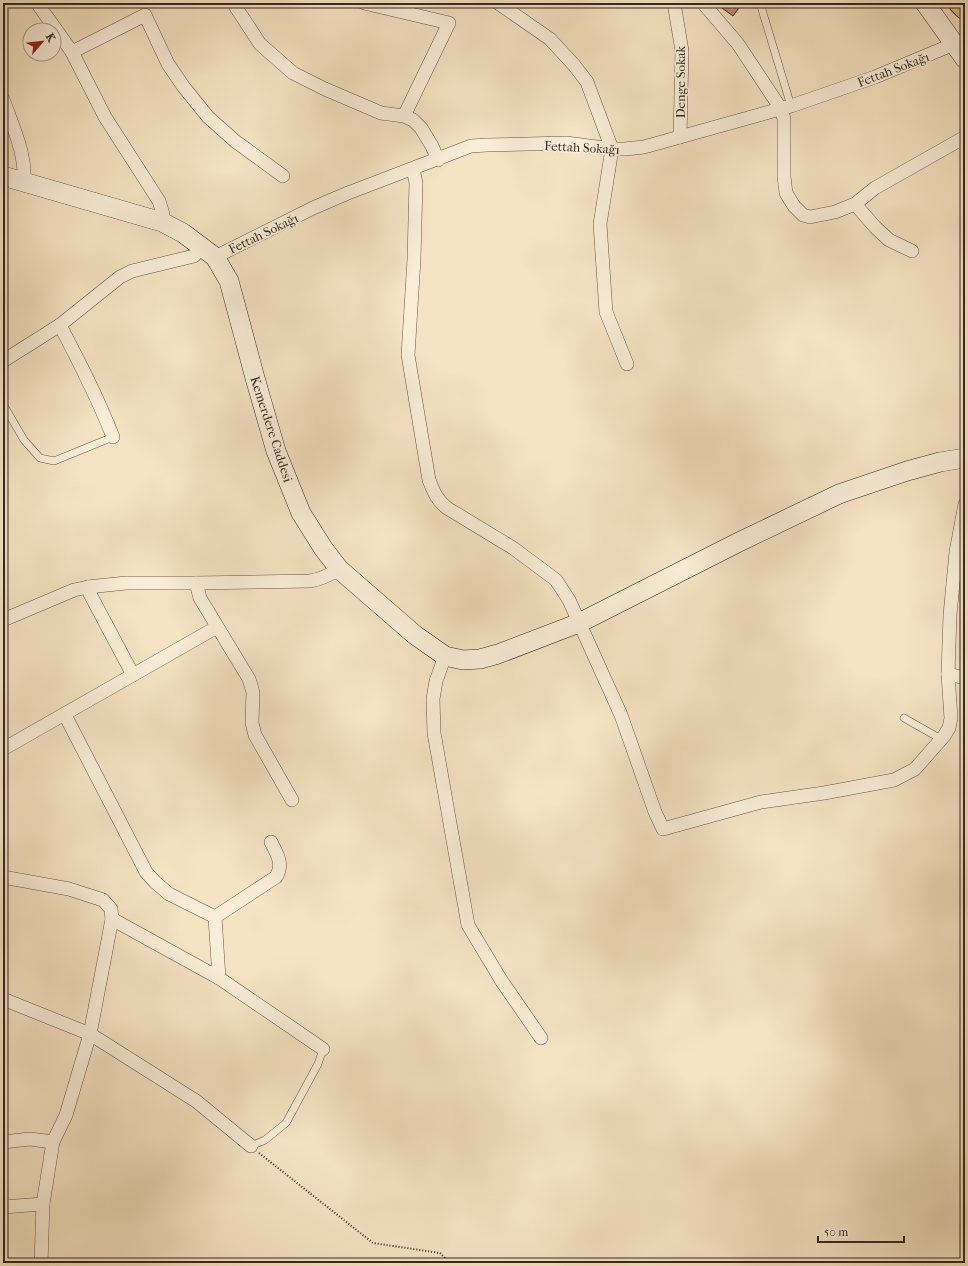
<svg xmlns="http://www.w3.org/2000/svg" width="968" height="1266" font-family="'IM FELL French Canon',serif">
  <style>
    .building { fill: url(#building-hatch); stroke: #362823; filter: url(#shadow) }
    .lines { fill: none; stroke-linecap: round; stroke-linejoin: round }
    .lane-casing { stroke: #66574b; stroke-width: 8 }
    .street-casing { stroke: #66574b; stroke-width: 14 }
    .secondary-casing { stroke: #362823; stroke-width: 20 }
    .highway-casing { stroke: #362823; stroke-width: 24 }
    .path { stroke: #362823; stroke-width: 2; stroke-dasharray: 1 2; stroke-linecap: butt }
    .lane { stroke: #f8edd7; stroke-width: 7 }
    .street { stroke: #f8edd7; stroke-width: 13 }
    .secondary { stroke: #f8edd7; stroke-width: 19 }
    .highway { stroke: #eac281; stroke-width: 22 }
    .labels { text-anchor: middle; stroke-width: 3.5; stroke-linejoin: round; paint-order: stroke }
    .street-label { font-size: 13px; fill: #362823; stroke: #f8edd7 }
  </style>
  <defs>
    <pattern id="building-hatch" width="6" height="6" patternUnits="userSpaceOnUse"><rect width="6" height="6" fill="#d48a80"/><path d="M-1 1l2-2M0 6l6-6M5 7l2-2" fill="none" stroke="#ad7168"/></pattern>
    <filter id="shadow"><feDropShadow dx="3" dy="-3" stdDeviation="0" flood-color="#0004"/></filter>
  </defs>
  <rect width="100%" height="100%" fill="#f5e3c2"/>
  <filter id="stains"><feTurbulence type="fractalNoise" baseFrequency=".005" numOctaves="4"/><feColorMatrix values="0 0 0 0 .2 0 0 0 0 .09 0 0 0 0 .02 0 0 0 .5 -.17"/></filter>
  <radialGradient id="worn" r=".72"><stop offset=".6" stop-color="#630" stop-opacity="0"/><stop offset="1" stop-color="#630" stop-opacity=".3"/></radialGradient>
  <!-- building -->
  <path class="building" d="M715,3H742L733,16Z"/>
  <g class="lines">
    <!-- lane casing -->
    <g class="lane-casing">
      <g id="lane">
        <path d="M760,3L791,106"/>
        <path d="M3,404L24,440L40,458L54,461L113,437"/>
        <path d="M904,718L941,739"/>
        <path d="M251,1146L265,1140L286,1123L318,1064L323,1049"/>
      </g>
    </g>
    <!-- street casing -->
    <g class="street-casing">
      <g id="street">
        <path d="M37,3L72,52L105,117L159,201L163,214L162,222"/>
        <path d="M234,3L237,9L260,44L293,73L325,89L381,113L404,116L413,120L421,128L432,146L438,160"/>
        <path d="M364,3L449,23L404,116"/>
        <path d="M498,3L550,39L574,65L587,82L612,149L600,224L606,312L627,364"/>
        <path d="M674,3L682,51L680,137"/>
        <path d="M703,3L738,44L781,109L784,119V177L786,193L794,206L803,215L810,217L835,212L855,204L875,188L965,137"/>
        <path d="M72,52L145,15L168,64L183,86L208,117L235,141L283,176"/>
        <path d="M3,99C12,125 26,153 24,182"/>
        <path d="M413,169L416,183L414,259L408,355L429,480C434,492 436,499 447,508L513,548L556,580L569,600L621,715L655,812L663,829L761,802L824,793L894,780L915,769L944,736L949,728L951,718L948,674L950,615L956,552L965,504"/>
        <path d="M855,204L875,227L889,240L912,251"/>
        <path d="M215,257L313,208L348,193L471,146L487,145L566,143L612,149H625L644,147L791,106L875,77L954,44"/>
        <path d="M60,325C79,362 98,398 113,437"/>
        <path d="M3,361L60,325L120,277L132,271L194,256L202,247"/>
        <path d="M196,583L200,598L249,679L253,692L252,723L255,735L292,800"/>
        <path d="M88,587L90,594L133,675"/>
        <path d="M3,620L74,590L88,587L126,583H196L310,581C321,579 330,575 339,569"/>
        <path d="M445,656L436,681L433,699L434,733L468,925L501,980L541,1038"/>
        <path d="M948,674L965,678"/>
        <path d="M65,715L146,872L155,882L169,894L215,917"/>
        <path d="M3,749L217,627"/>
        <path d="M3,877L69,889L103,900L111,909L112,919"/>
        <path d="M215,917L276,877C284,864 277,854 271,842"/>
        <path d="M215,917L219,978"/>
        <path d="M3,999L90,1034L196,1101L251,1146"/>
        <path d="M3,1142L30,1139L53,1142"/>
        <path d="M3,1207L43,1204"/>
        <path d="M41,1263L43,1204L53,1142L66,1115L90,1034L112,919L219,978L323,1049"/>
      </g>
    </g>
    <!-- secondary casing -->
    <g class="secondary-casing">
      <g id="secondary">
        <path d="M925,3L965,59"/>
        <path d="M3,176L162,222L183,233L215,257L229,281L255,378L276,451L301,513L323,548L339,569L415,635L445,656L463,660L480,659L498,654L579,623L739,542L839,494L907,471L940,462L965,458"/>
      </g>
    </g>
    <!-- highway casing -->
    <g class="highway-casing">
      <path id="highway" d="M960,3L965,8"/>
    </g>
    <!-- path -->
    <path class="path" d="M259,1153L373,1243L440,1253L450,1263"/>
    <!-- lane -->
    <use href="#lane" class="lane"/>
    <!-- street -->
    <use href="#street" class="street"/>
    <!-- secondary -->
    <use href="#secondary" class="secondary"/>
    <!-- highway -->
    <use href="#highway" class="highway"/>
  </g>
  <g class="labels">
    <!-- street labels -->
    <g class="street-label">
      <text transform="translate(893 69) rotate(-21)" y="5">Fettah Sokağı</text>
      <text transform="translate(680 82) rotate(-90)" y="5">Denge Sokak</text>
      <text transform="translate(582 147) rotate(3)" y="5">Fettah Sokağı</text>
      <text transform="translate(263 233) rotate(-26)" y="5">Fettah Sokağı</text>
      <text transform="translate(272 429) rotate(72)" y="5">Kemerdere Caddesi</text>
    </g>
  </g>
  <!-- margin -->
  <rect width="968" height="1266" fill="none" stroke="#f5e3c2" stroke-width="16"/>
  <rect x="4" y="4" width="960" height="1258" fill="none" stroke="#362823" stroke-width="2"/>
  <rect x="8" y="8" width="952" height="1250" fill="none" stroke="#362823"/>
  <!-- north arrow -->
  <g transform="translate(42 42) rotate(62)"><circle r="19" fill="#f8edd7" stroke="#aa9e8f"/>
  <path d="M0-3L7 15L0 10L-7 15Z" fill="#8f2418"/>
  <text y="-6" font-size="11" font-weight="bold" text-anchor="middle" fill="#362823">K</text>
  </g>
  <!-- scale -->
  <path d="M818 1236v6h86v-6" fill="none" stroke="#362823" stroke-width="2"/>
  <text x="824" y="1236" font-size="12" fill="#362823" stroke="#f8edd7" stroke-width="3" paint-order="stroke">50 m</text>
  <rect width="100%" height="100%" filter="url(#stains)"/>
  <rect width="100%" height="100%" fill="url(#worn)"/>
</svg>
